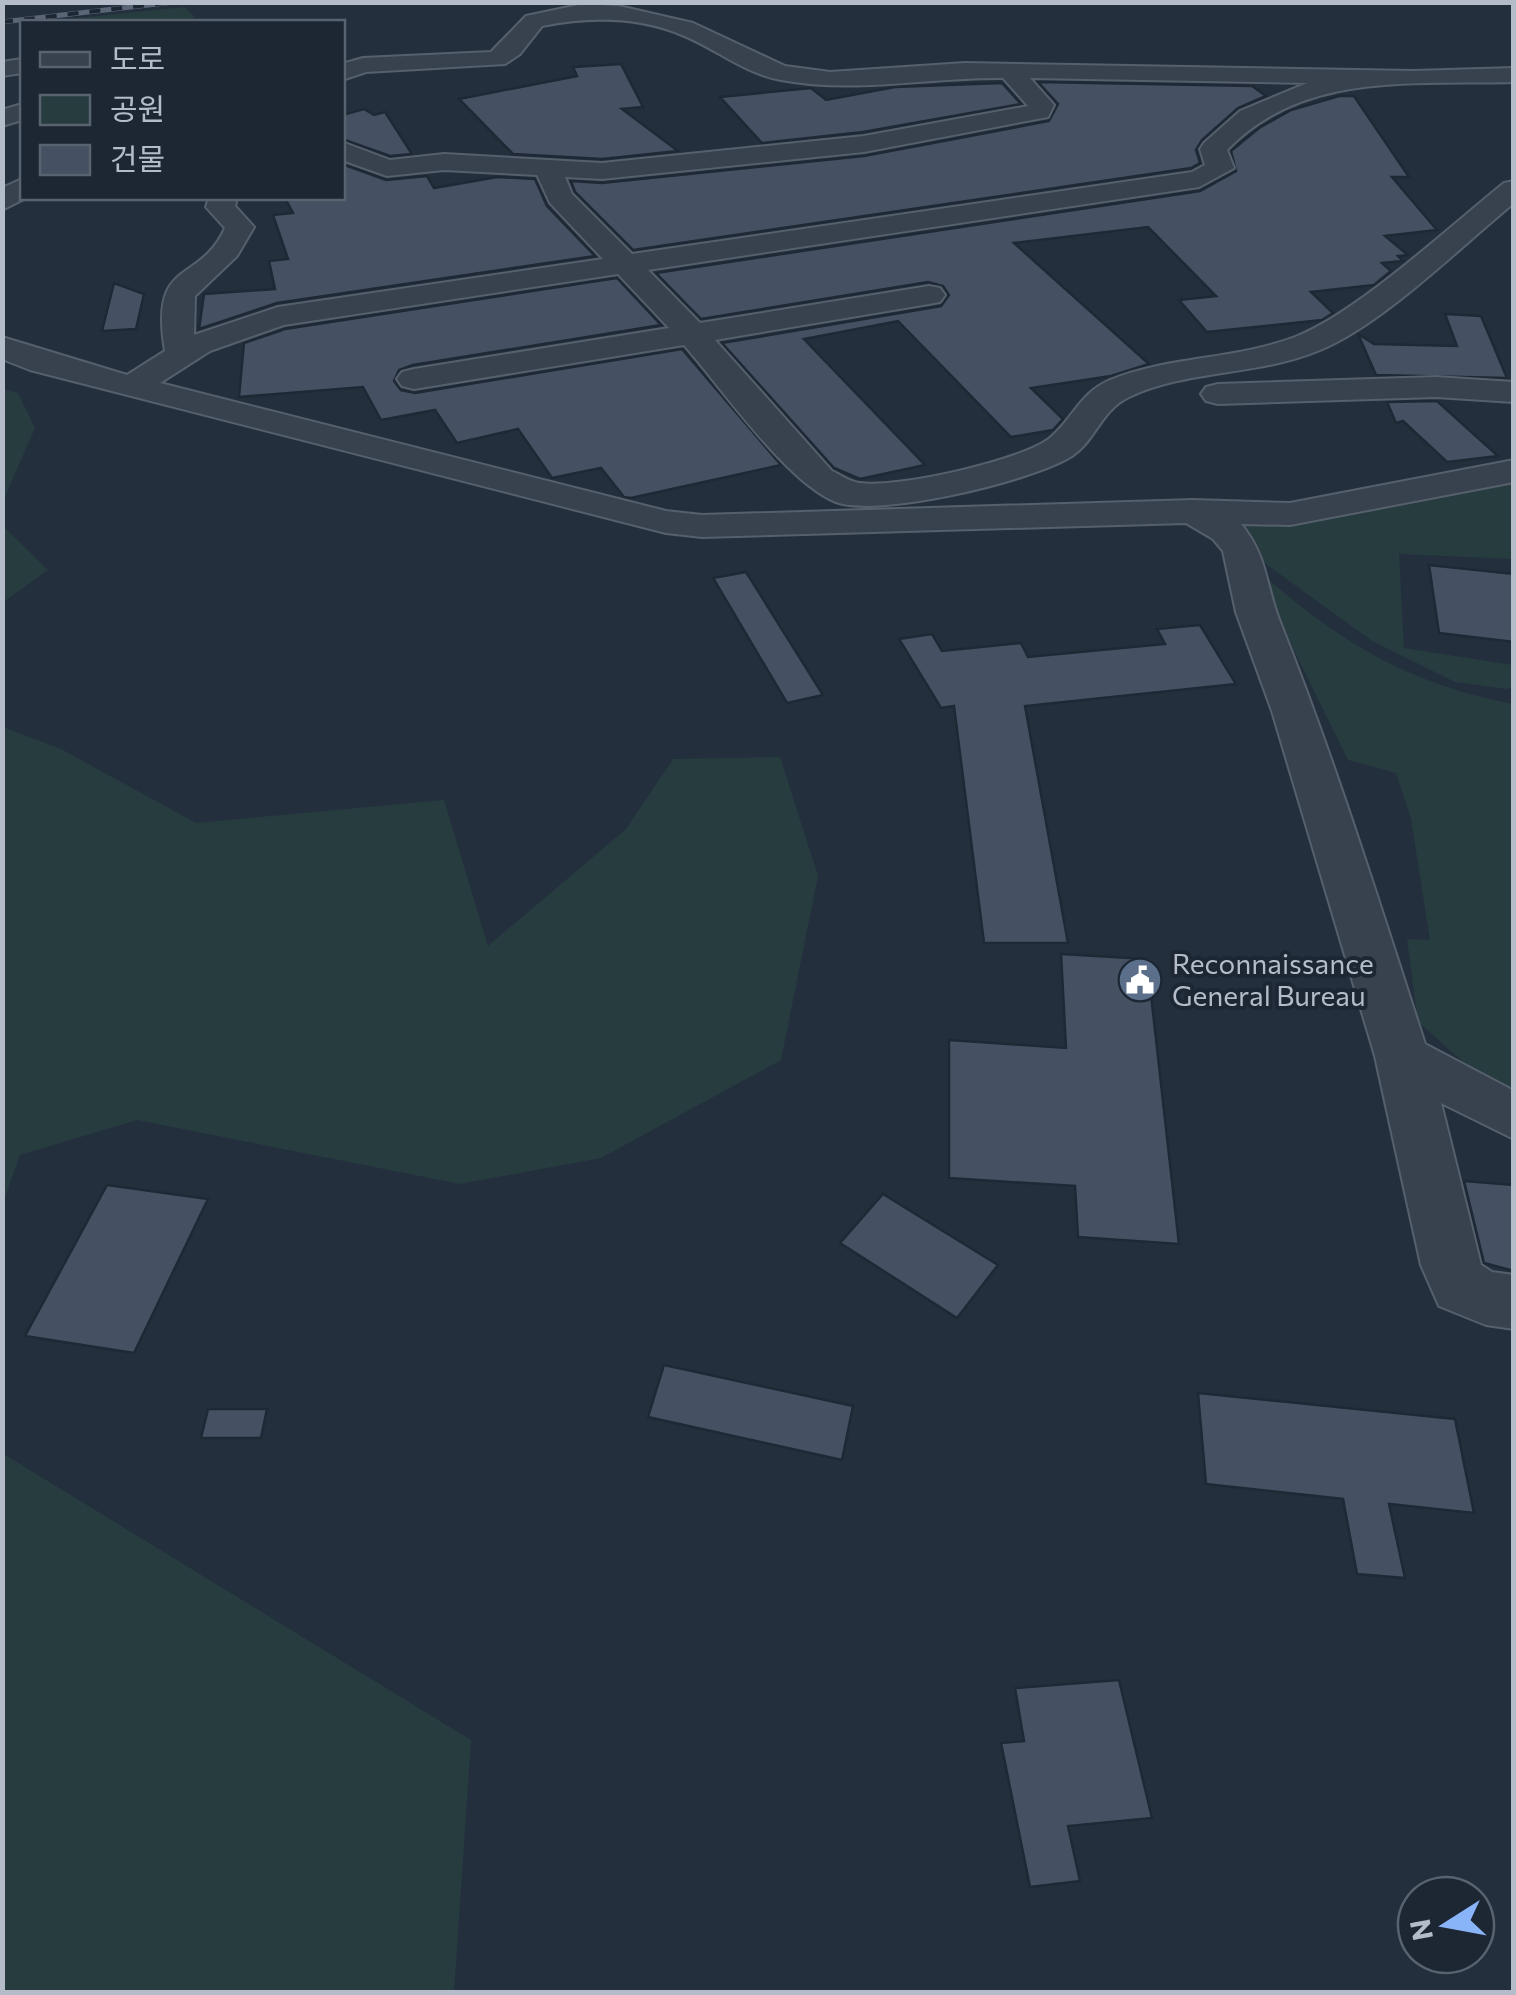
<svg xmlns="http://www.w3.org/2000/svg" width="1516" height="1995" font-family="Commissioner,'Noto Sans KR',sans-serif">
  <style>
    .green { fill: #263c3f }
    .building { fill: #455162; stroke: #1f2835; stroke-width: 2.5 }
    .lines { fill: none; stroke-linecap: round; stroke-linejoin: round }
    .minor-casing { stroke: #565f6c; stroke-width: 4 }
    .path { stroke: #44595c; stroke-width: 2.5; stroke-dasharray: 4 4; stroke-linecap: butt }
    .minor { fill: #38414e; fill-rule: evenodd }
    .rail-casing { stroke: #5a6575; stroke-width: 5 }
    .rail { stroke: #1d2633; stroke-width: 4; stroke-dasharray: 11; stroke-linecap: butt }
    .labels { text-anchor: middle; stroke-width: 8; stroke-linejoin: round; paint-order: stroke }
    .poi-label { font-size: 28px; fill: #b4bcc9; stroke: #1d2633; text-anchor: start }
  </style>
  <rect width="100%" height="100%" fill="#242f3e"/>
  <!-- green -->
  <g class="green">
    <path d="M185,7L195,17L185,22H38Z"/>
    <path d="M3,389L18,393L35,428L3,501Z"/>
    <path d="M1513,481V559L1399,554L1404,648L1513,665V687L1507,689L1455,682L1372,641L1259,559L1237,519L1357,513Z"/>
    <path d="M3,526L48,570L3,602H2Z"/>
    <path d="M1268,579C1345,646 1412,684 1513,704V1092L1462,1061L1418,1022L1407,939L1430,940L1411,819L1396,773L1348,760L1280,622Z"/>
    <path d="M3,727L61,749L196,823L444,800L488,946L626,829L673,759L780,757L818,876L781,1060L601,1158L460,1184L137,1120L20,1155L3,1203Z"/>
    <path d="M2,1453L471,1740L454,1992H3Z"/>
  </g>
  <!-- building -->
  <g class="building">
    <path d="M621,64L643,107L622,109L678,151L602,159L513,154L459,99L577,76L573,67Z"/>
    <path d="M1038,82L1252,86L1266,96L1238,108L1202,140L1196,150L1200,163L1191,168L633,250L575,192L571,181L602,183L864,156L1049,121L1058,104Z"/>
    <path d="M1002,83L1021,104L863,132L762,143L720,97L811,88L826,100L895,87Z"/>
    <path d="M1339,96H1354L1409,177H1392L1437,230L1385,236L1408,255L1398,256L1403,261L1382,263L1391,271L1374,285L1311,292L1333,313L1322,320L1207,332L1179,300L1216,296L1148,227L1014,243L1149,364L1111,376L1031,388L1063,419L1053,430L1011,437L898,321L804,339L925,465L860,479L834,468L722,343L941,306L949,295L943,286L928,282L701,319L656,273L1200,191L1236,171L1231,151L1259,128L1291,110Z"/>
    <path d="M364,109L374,115L385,112L412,154L390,156L342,139V115Z"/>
    <path d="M342,164L386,180L427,176L434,188L497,177L535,179L547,206L595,256L277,303L199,329L204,294L275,289L269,261L288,259L273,215L293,213L286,200L342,198Z"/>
    <path d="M617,278L661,325L413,365L399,370L394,381L401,390L415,393L682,349L781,465L631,498L624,497L601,468L552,478L518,429L457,443L435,410L381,420L363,387L239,397L244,343L285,329Z"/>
    <path d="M114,283L144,294L136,329L102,331Z"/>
    <path d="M1445,314L1481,316L1507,378L1376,375L1358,334L1374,344L1457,346Z"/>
    <path d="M1437,401L1498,456L1447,462L1403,421L1396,423L1387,402Z"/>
    <path d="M1429,565L1514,574V642L1439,633Z"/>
    <path d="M746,572L823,695L787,703L713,578Z"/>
    <path d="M1200,625L1236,684L1025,706L1068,943H984L954,706L941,708L899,639L932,634L942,651L1021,643L1028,657L1165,644L1157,629Z"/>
    <path d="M1061,954L1147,959L1179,1244L1078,1237L1075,1186L949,1178V1040L1066,1048Z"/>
    <path d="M1464,1181L1514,1185V1271L1484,1263Z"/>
    <path d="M107,1185L208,1199L134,1353L25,1336Z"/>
    <path d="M883,1194L998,1265L957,1318L840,1243Z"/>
    <path d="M664,1365L853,1406L842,1460L648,1417Z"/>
    <path d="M1198,1393L1455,1419L1474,1513L1389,1504L1405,1578L1357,1574L1343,1499L1206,1484Z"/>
    <path d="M208,1409H267L261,1438H201Z"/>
    <path d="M1119,1680L1152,1818L1068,1826L1080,1881L1030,1887L1001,1743L1024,1741L1015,1688Z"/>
  </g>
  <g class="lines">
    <!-- minor casing -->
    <g class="minor-casing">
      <g id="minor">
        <path d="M583,4L619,6L693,23L785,66L830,72L965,63L1413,71L1514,68V82C1413,85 1303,71 1227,150L1234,168L1199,187L648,270L700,323L929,286L940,288L945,295L940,302L929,304L715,340L832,471C841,475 850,482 860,483C894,489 1026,460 1051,437C1074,417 1080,393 1110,380C1169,356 1235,360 1295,337C1357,313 1449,227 1504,183L1514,181V203C1459,248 1383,324 1320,350C1259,376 1188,369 1129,397C1101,410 1096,440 1072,456C1032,481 880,518 836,502C787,483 721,387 684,345L414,389L402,386L397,379L402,372L414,369L669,328L618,274L284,325L210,351L160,383L666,511L702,515L1193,500L1290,503L1514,460V482L1290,525L1241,524C1268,557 1265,584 1280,622C1335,760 1379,902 1425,1044L1514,1091V1139L1441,1103L1481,1265L1492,1272L1514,1275V1329L1486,1325L1439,1306L1421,1265L1375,1056L1272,711L1236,612L1223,551L1213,539L1186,523L702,537L666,533L30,370L2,359V337L127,375L165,351C149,256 199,286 225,228L206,207L209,198H237L235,206L254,227L237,256L195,296L194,335L278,307L603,259L550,203L537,175L444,170L387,176L342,160V142L390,160L444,154L602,163L864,136L1028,106L1003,78C930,77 854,94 781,80C742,73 713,46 677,33C633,16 587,17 542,26L520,54L505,64L366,72L342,80V64L363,58L491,52L526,16ZM1030,78L1307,83L1240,111L1204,143L1200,149L1205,165L1192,172L632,254L572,194L565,177L602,179L864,152L1048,117L1054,105Z"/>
        <path d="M22,59V73L2,76V62Z"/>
        <path d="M22,104V120L2,126V110Z"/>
        <path d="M22,179L26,198L2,210V188Z"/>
        <path d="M1436,377L1514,382V402L1436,397L1218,404L1206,401L1201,394L1206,387L1218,384Z"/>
      </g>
    </g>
    <!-- path -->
    <path class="path" d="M2,4L15,2"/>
    <!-- minor -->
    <use href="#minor" class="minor"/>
    <!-- rail casing -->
    <g class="rail-casing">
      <path id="rail" d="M2,22L174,2"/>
    </g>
    <!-- rail -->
    <use href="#rail" class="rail"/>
  </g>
  <!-- icons -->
  <defs>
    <g id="civic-disc" transform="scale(2.25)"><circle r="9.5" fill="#5c6f8a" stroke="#1d2633"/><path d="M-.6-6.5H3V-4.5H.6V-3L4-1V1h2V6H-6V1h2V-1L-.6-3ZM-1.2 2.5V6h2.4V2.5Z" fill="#fff"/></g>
  </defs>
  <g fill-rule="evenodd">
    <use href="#civic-disc" x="1140" y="980"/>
  </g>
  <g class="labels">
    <!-- poi labels -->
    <g class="poi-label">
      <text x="1172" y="974">Reconnaissance<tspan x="1172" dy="32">General Bureau</tspan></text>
    </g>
  </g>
  <!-- border -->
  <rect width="1516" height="1995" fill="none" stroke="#b4bcc9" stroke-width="10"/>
  <!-- legend -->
  <rect x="20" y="20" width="325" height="180" fill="#1d2633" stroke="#59626f" stroke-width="2.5"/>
  <rect x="40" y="52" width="50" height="15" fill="#38414e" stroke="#59626f" stroke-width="2.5"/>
  <text x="110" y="70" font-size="30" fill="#b4bcc9">도로</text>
  <rect x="40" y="95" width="50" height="30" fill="#263c3f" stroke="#59626f" stroke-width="2.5"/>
  <text x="110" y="120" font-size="30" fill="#b4bcc9">공원</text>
  <rect x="40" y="145" width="50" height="30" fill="#455162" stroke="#59626f" stroke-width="2.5"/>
  <text x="110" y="170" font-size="30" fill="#b4bcc9">건물</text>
  <!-- north arrow -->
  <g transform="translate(1446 1925) rotate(259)"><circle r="48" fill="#1d2633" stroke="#59626f" stroke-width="2.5"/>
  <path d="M0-8L18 38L0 25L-18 38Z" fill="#8ab4f8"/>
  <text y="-15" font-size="28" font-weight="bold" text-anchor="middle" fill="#b4bcc9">N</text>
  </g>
</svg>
